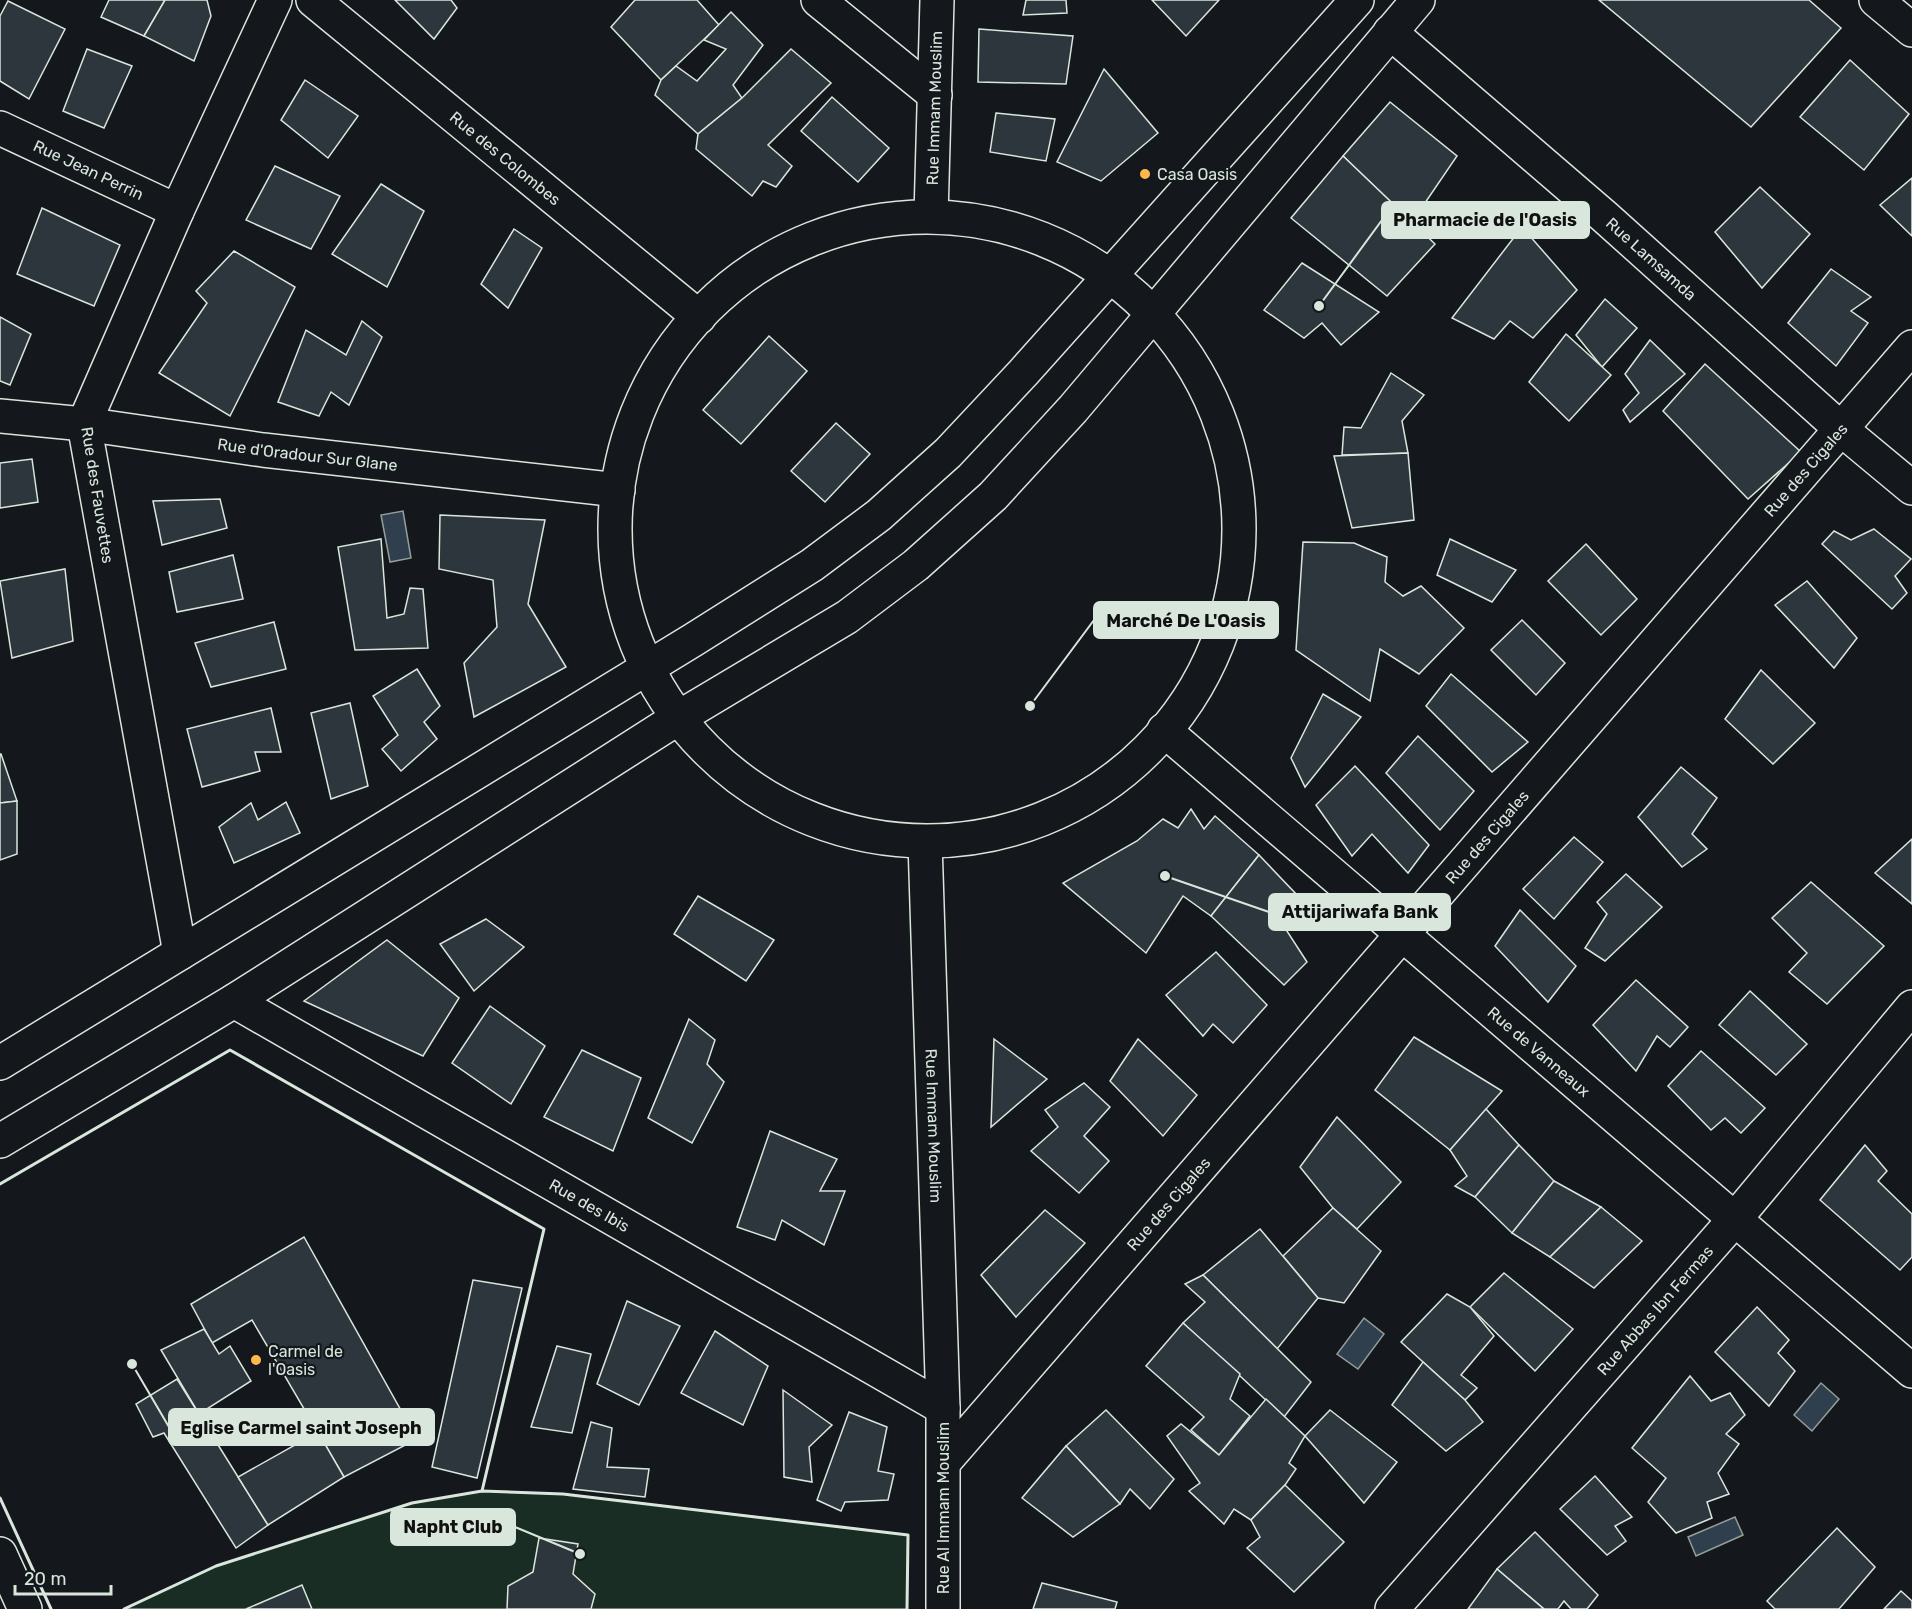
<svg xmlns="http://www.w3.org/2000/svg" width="1912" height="1609" font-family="Rubik,sans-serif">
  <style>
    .green { fill: #1a2d24; stroke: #939e99; stroke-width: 1.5 }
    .water { fill: #2f3f4d; stroke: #939e99; stroke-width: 1.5 }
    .building { fill: #2c363c; stroke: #d8e6dc; stroke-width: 1.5 }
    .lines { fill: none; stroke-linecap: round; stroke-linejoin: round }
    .minor-casing { stroke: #d8e6dc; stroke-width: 36 }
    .minor { stroke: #14181c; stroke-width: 33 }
    .wall { stroke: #d8e6dc; stroke-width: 3 }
    .poi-dot { fill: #ffb74d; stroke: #14181c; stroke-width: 2 }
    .labels { text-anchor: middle; stroke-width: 4.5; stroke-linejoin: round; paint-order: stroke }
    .street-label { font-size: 16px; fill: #d8e6dc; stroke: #14181c }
    .poi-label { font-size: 16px; fill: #d8e6dc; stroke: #14181c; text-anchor: start }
    .leader { fill: none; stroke: #d8e6dc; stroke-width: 2 }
    .callout-dot { fill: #d8e6dc; stroke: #14181c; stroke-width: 2 }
    .callout { fill: #d8e6dc; stroke: #d8e6dc; stroke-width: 2 }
    .callout-label { font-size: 18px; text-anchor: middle; font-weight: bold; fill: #111 }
  </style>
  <rect width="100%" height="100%" fill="#14181c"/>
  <!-- green -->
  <path class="green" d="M482,1491L564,1494L908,1535L907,1609H124L216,1566L412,1503Z"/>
  <!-- water -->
  <g class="water">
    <path d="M403,511L411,558L390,562L381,515Z"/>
    <path d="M1364,1318L1384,1334L1358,1369L1337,1354Z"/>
    <path d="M1821,1383L1839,1399L1812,1431L1794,1415Z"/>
    <path d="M1735,1517L1743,1535L1696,1556L1688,1537Z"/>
  </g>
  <!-- building -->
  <g class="building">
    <path d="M109,0H165L144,36L101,17Z"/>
    <path d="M165,0H207L211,16L194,61L144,36Z"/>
    <path d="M395,0H451L457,8L434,39Z"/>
    <path d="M635,0H697L719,25L661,80L611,27Z"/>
    <path d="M1026,0H1066L1067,13L1023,15Z"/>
    <path d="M1152,0H1219L1186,36Z"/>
    <path d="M1599,0H1809L1841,28L1751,127Z"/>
    <path d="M8,1L65,29L29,99L0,81V16Z"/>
    <path d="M731,12L763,45L733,85L742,98L698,134L655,95L661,80L676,66L697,81L726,49L704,40Z"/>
    <path d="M979,29L1073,36L1066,84L978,82Z"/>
    <path d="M87,49L132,66L104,128L63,111Z"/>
    <path d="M791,49L831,83L768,145L792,166L776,187L763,181L752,196L696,149L698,134L742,98Z"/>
    <path d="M1850,60L1909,114L1864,170L1800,117Z"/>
    <path d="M1104,69L1158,133L1101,181L1057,162Z"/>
    <path d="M305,80L358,116L328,158L281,120Z"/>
    <path d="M832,97L889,148L858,182L801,131Z"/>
    <path d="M1390,102L1457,156L1412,222L1343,156Z"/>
    <path d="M996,113L1055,119L1046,161L990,152Z"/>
    <path d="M1343,156L1435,244L1387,296L1291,218Z"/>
    <path d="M275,166L340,196L311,249L246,220Z"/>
    <path d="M1912,178V236L1880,205Z"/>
    <path d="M381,184L424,211L387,287L332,254Z"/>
    <path d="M1760,187L1810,234L1762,288L1715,232Z"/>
    <path d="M42,208L120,245L94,306L17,274Z"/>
    <path d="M1522,227L1577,290L1533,338L1510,321L1494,339L1452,318Z"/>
    <path d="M514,229L542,248L508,308L481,284Z"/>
    <path d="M234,251L295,287L230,416L159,373L207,303L196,291Z"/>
    <path d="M1302,263L1379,312L1341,345L1322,323L1304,338L1264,310Z"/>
    <path d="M1831,269L1871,297L1851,311L1868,323L1836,366L1788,323Z"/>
    <path d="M1605,299L1637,328L1602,367L1576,335Z"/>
    <path d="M0,317L31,334L10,385L0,381Z"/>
    <path d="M362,321L382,337L349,405L331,392L319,416L278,402L306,330L346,355Z"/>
    <path d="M1566,334L1611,375L1569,421L1529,382Z"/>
    <path d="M769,336L807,371L741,444L703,410Z"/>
    <path d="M1650,340L1685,374L1630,422L1623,410L1639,393L1625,374Z"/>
    <path d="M1705,364L1801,452L1748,499L1663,411Z"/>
    <path d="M1391,373L1424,395L1402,421L1408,453L1342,455L1344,427L1361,428Z"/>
    <path d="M836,423L870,454L825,502L791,471Z"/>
    <path d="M1408,453L1414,520L1352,528L1334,456Z"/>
    <path d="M32,459L38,502L0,508V463Z"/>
    <path d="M220,499L227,528L162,545L153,501Z"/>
    <path d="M440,515L545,520L528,604L566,667L474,717L464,663L497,627L493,580L439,569Z"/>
    <path d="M1874,529L1911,559L1895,576L1907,593L1892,609L1822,544L1834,531L1851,540Z"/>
    <path d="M381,539L387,618L404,614L410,588L423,589L428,648L355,650L338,547Z"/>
    <path d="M1450,539L1516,570L1492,602L1437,575Z"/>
    <path d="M1303,542L1354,543L1387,557L1385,582L1403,596L1421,586L1464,628L1419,674L1380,649L1370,701L1296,650Z"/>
    <path d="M1586,544L1637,599L1601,635L1548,581Z"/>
    <path d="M233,555L243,599L177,612L169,572Z"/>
    <path d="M65,569L73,641L12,658L0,581Z"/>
    <path d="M1807,581L1857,638L1834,668L1775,605Z"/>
    <path d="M1522,620L1565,663L1536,695L1491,650Z"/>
    <path d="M274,622L286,669L211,687L195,643Z"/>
    <path d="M417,669L440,706L424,722L437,739L401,771L382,749L398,735L373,696Z"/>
    <path d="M1761,670L1815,723L1773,764L1725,719Z"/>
    <path d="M1451,674L1528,742L1492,772L1426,706Z"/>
    <path d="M1323,694L1361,717L1305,787L1291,758Z"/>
    <path d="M350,703L368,786L331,799L311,713Z"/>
    <path d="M271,708L281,752H255L260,771L202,787L187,729Z"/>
    <path d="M1418,736L1474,791L1440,830L1386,773Z"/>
    <path d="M0,754H1L17,801L0,803Z"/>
    <path d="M1355,766L1429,845L1408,873L1372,834L1352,856L1316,805Z"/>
    <path d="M1681,767L1717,798L1692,834L1707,849L1682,867L1638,817Z"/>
    <path d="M17,801V854L0,860V803Z"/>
    <path d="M286,802L300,833L234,863L219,827L251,803L258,820Z"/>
    <path d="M1191,809L1204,829L1215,816L1259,855L1211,916L1183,896L1146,953L1063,883L1137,841L1163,819L1178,828Z"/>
    <path d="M1574,837L1603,862L1554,919L1523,889Z"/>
    <path d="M1912,839V904L1875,873Z"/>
    <path d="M1259,855L1297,895L1283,925L1307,962L1284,985L1211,916Z"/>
    <path d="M1626,874L1662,907L1605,961L1585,948L1607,914L1597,902Z"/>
    <path d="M1811,882L1884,946L1827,1004L1789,972L1807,953L1772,918Z"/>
    <path d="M698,896L774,940L746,981L674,934Z"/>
    <path d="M1520,910L1576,966L1548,1002L1495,946Z"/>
    <path d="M486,919L524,947L474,991L440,944Z"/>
    <path d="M387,940L459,998L423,1056L304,1001Z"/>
    <path d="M1216,952L1267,1005L1233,1043L1213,1024L1203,1036L1166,995Z"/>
    <path d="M1636,980L1688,1027L1670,1047L1657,1036L1636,1071L1593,1025Z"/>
    <path d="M1750,991L1807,1044L1776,1075L1719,1025Z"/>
    <path d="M490,1006L545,1046L511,1104L452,1063Z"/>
    <path d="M689,1019L715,1040L707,1064L724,1082L692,1143L648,1118Z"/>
    <path d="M1414,1037L1502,1091L1450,1150L1375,1090Z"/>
    <path d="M994,1039L1047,1079L991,1127Z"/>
    <path d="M1138,1039L1197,1095L1163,1136L1110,1081Z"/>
    <path d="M582,1050L641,1078L613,1151L544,1117Z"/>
    <path d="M1701,1051L1765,1108L1741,1133L1725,1118L1711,1130L1668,1086Z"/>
    <path d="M1084,1083L1110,1107L1084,1136L1109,1161L1079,1193L1031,1151L1058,1127L1045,1110Z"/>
    <path d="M1486,1109L1519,1145L1475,1197L1455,1186L1467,1176L1450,1150Z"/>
    <path d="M1337,1117L1401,1182L1357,1229L1333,1208L1300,1167Z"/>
    <path d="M770,1131L837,1159L820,1191H845L824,1245L782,1220L775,1240L737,1227Z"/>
    <path d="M1519,1145L1554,1181L1512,1233L1475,1197Z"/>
    <path d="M1865,1145L1887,1171L1878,1181L1912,1214V1257L1900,1270L1820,1200Z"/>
    <path d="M1554,1181L1601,1207L1550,1257L1512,1233Z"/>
    <path d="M1601,1207L1642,1241L1594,1288L1550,1257Z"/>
    <path d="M1333,1208L1381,1251L1344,1303L1318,1298L1283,1256Z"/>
    <path d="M1045,1210L1085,1243L1016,1317L981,1275Z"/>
    <path d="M1260,1229L1318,1298L1277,1349L1203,1275Z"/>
    <path d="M304,1237L417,1439L344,1477L252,1320L212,1343L191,1304Z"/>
    <path d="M1504,1273L1573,1329L1535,1371L1470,1307Z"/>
    <path d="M1203,1275L1311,1382L1284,1417L1183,1323L1205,1302L1185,1284Z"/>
    <path d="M473,1280L522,1288L477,1478L432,1467Z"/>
    <path d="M1447,1294L1470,1307L1494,1336L1461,1375L1477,1388L1465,1400L1401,1342Z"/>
    <path d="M627,1301L680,1326L639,1405L597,1384Z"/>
    <path d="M1757,1307L1789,1340L1778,1353L1795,1371L1769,1406L1715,1352Z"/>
    <path d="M1183,1323L1240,1374L1230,1399L1250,1416L1219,1455L1191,1430L1204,1417L1146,1366Z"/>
    <path d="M204,1329L219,1354L230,1346L251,1381L199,1414L161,1350Z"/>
    <path d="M715,1331L768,1366L743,1425L681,1393Z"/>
    <path d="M557,1346L591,1354L572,1433L531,1427Z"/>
    <path d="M1423,1362L1465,1400L1483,1422L1446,1451L1392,1405Z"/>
    <path d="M1690,1376L1711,1401L1730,1393L1745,1415L1726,1434L1739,1444L1718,1473L1729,1494L1707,1502L1712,1518L1676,1533L1648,1502L1666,1478L1632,1448Z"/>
    <path d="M177,1379L268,1525L236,1548L164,1433L153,1437L136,1404Z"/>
    <path d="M783,1390L832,1425L809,1447L812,1482L784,1477Z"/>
    <path d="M1266,1399L1305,1436L1289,1463L1296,1469L1285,1485L1251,1520L1234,1509L1224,1524L1189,1491L1200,1483L1167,1436L1181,1424L1219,1455Z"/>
    <path d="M1106,1410L1174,1479L1150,1509L1130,1489L1120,1504L1066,1446Z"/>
    <path d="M1330,1410L1397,1462L1364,1503L1305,1436Z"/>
    <path d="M849,1412L887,1427L878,1471L894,1474L888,1500L845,1502L841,1511L817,1500Z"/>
    <path d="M591,1422L612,1428L607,1467L649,1469L645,1497L573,1489Z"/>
    <path d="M318,1432L344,1477L268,1525L238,1477Z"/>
    <path d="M1066,1446L1120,1504L1073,1537L1022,1498Z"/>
    <path d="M1595,1476L1632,1517L1615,1526L1626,1541L1607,1555L1560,1509Z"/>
    <path d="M1285,1485L1344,1542L1294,1592L1247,1548L1260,1537L1251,1520Z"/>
    <path d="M1837,1528L1875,1567L1839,1609H1775L1767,1601Z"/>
    <path d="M1535,1532L1598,1595L1587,1609H1571L1564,1601L1558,1609H1544L1497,1569Z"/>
    <path d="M539,1538L578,1544L573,1574L595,1594L591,1609H507L508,1586L533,1572Z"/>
    <path d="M1497,1569L1544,1609H1468Z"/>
    <path d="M1042,1583L1117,1602L1115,1609H1033Z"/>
    <path d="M302,1585L312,1609H246Z"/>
    <path d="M1901,1591L1912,1601V1609H1884Z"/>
  </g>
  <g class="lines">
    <!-- minor casing -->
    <g class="minor-casing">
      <g id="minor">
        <path id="s1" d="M313,0L699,317"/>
        <path d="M818,0L935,95"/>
        <path d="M1876,0L1912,30"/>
        <path id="s2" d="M1390,32L1605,217L1841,429L1912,488"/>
        <path id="s3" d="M0,128L177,211"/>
        <path id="s4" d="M931,216L937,0"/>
        <circle cx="927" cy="529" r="312"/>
        <path id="s5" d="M0,416L84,424L263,450L618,490"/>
        <path id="s6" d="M1164,730L1912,1371"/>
        <path id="s7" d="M925,842L943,1408V1609"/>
        <path d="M180,953L84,424L177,211L275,0"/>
        <path id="s8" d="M234,1001L943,1408"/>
        <path d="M0,1063L693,640L812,565L879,515L948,453L1023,373L1357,0"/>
        <path d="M0,1141L234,1001L678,718L847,617L916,565L993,496L1073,409L1418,0"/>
        <path id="s9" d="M944,1462L1912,347"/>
        <path d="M0,1554L25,1609"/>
        <path id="s10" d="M1392,1609L1735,1219L1912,1007"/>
      </g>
    </g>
    <!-- minor -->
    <use href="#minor" class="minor"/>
    <!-- wall -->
    <g class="wall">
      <path d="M0,1184L230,1050L544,1229L482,1491"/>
      <path d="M0,1498L51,1609"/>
      <path d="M124,1609L216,1566L412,1503L482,1491L563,1494L908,1535L907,1609"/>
    </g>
  </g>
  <!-- markers -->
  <g class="poi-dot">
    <circle cx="1145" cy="174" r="6"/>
    <circle cx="256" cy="1360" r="6"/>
  </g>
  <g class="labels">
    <!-- street labels -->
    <g class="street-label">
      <text dy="6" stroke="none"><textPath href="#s4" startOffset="108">Rue Immam Mouslim</textPath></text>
      <text dy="6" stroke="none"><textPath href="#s1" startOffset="249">Rue des Colombes</textPath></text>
      <text dy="6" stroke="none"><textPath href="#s3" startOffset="98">Rue Jean Perrin</textPath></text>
      <text dy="6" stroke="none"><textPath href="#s2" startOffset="346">Rue Lamsamda</textPath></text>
      <text dy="6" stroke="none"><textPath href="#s5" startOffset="310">Rue d'Oradour Sur Glane</textPath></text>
      <text dy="6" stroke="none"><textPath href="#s9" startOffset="1314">Rue des Cigales</textPath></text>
      <text transform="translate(98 495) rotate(81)" y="6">Rue des Fauvettes</text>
      <text dy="6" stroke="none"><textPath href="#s9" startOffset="828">Rue des Cigales</textPath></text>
      <text dy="6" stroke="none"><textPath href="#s6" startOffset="494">Rue de Vanneaux</textPath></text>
      <text dy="6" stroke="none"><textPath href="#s7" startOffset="284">Rue Immam Mouslim</textPath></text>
      <text dy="6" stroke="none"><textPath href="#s9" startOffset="342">Rue des Cigales</textPath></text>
      <text dy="6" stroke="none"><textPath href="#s8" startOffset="410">Rue des Ibis</textPath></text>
      <text dy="6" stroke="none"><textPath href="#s10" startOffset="398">Rue Abbas Ibn Fermas</textPath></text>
      <text transform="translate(943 1508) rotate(-90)" y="6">Rue Al Immam Mouslim</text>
    </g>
    <!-- poi labels -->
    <g class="poi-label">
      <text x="1157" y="180">Casa Oasis</text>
      <text x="268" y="1357">Carmel de<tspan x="268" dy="18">l'Oasis</tspan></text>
    </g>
  </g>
  <!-- callouts -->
  <path class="leader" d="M1319 306L1382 220M1030 706L1094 620M1165 876L1269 912M132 1364L169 1427M580 1554L515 1527"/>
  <g class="callout-dot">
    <circle cx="1319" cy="306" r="6"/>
    <circle cx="1030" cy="706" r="6"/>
    <circle cx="1165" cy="876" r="6"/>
    <circle cx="132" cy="1364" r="6"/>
    <circle cx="580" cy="1554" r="6"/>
  </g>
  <g class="callout">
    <rect x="1382" y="202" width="207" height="36" rx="6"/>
    <rect x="1094" y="602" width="184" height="36" rx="6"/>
    <rect x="1269" y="894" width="181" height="36" rx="6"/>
    <rect x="169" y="1409" width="265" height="36" rx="6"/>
    <rect x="391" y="1509" width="124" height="36" rx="6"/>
  </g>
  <g class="callout-label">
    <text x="1485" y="226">Pharmacie de l'Oasis</text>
    <text x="1186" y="627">Marché De L'Oasis</text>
    <text x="1360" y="918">Attijariwafa Bank</text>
    <text x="301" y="1434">Eglise Carmel saint Joseph</text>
    <text x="453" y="1533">Napht Club</text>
  </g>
  <!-- scale -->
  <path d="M15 1585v9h96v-9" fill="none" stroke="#d8e6dc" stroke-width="3"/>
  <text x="24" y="1585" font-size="18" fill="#d8e6dc" stroke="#14181c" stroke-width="4.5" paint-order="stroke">20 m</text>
</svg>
